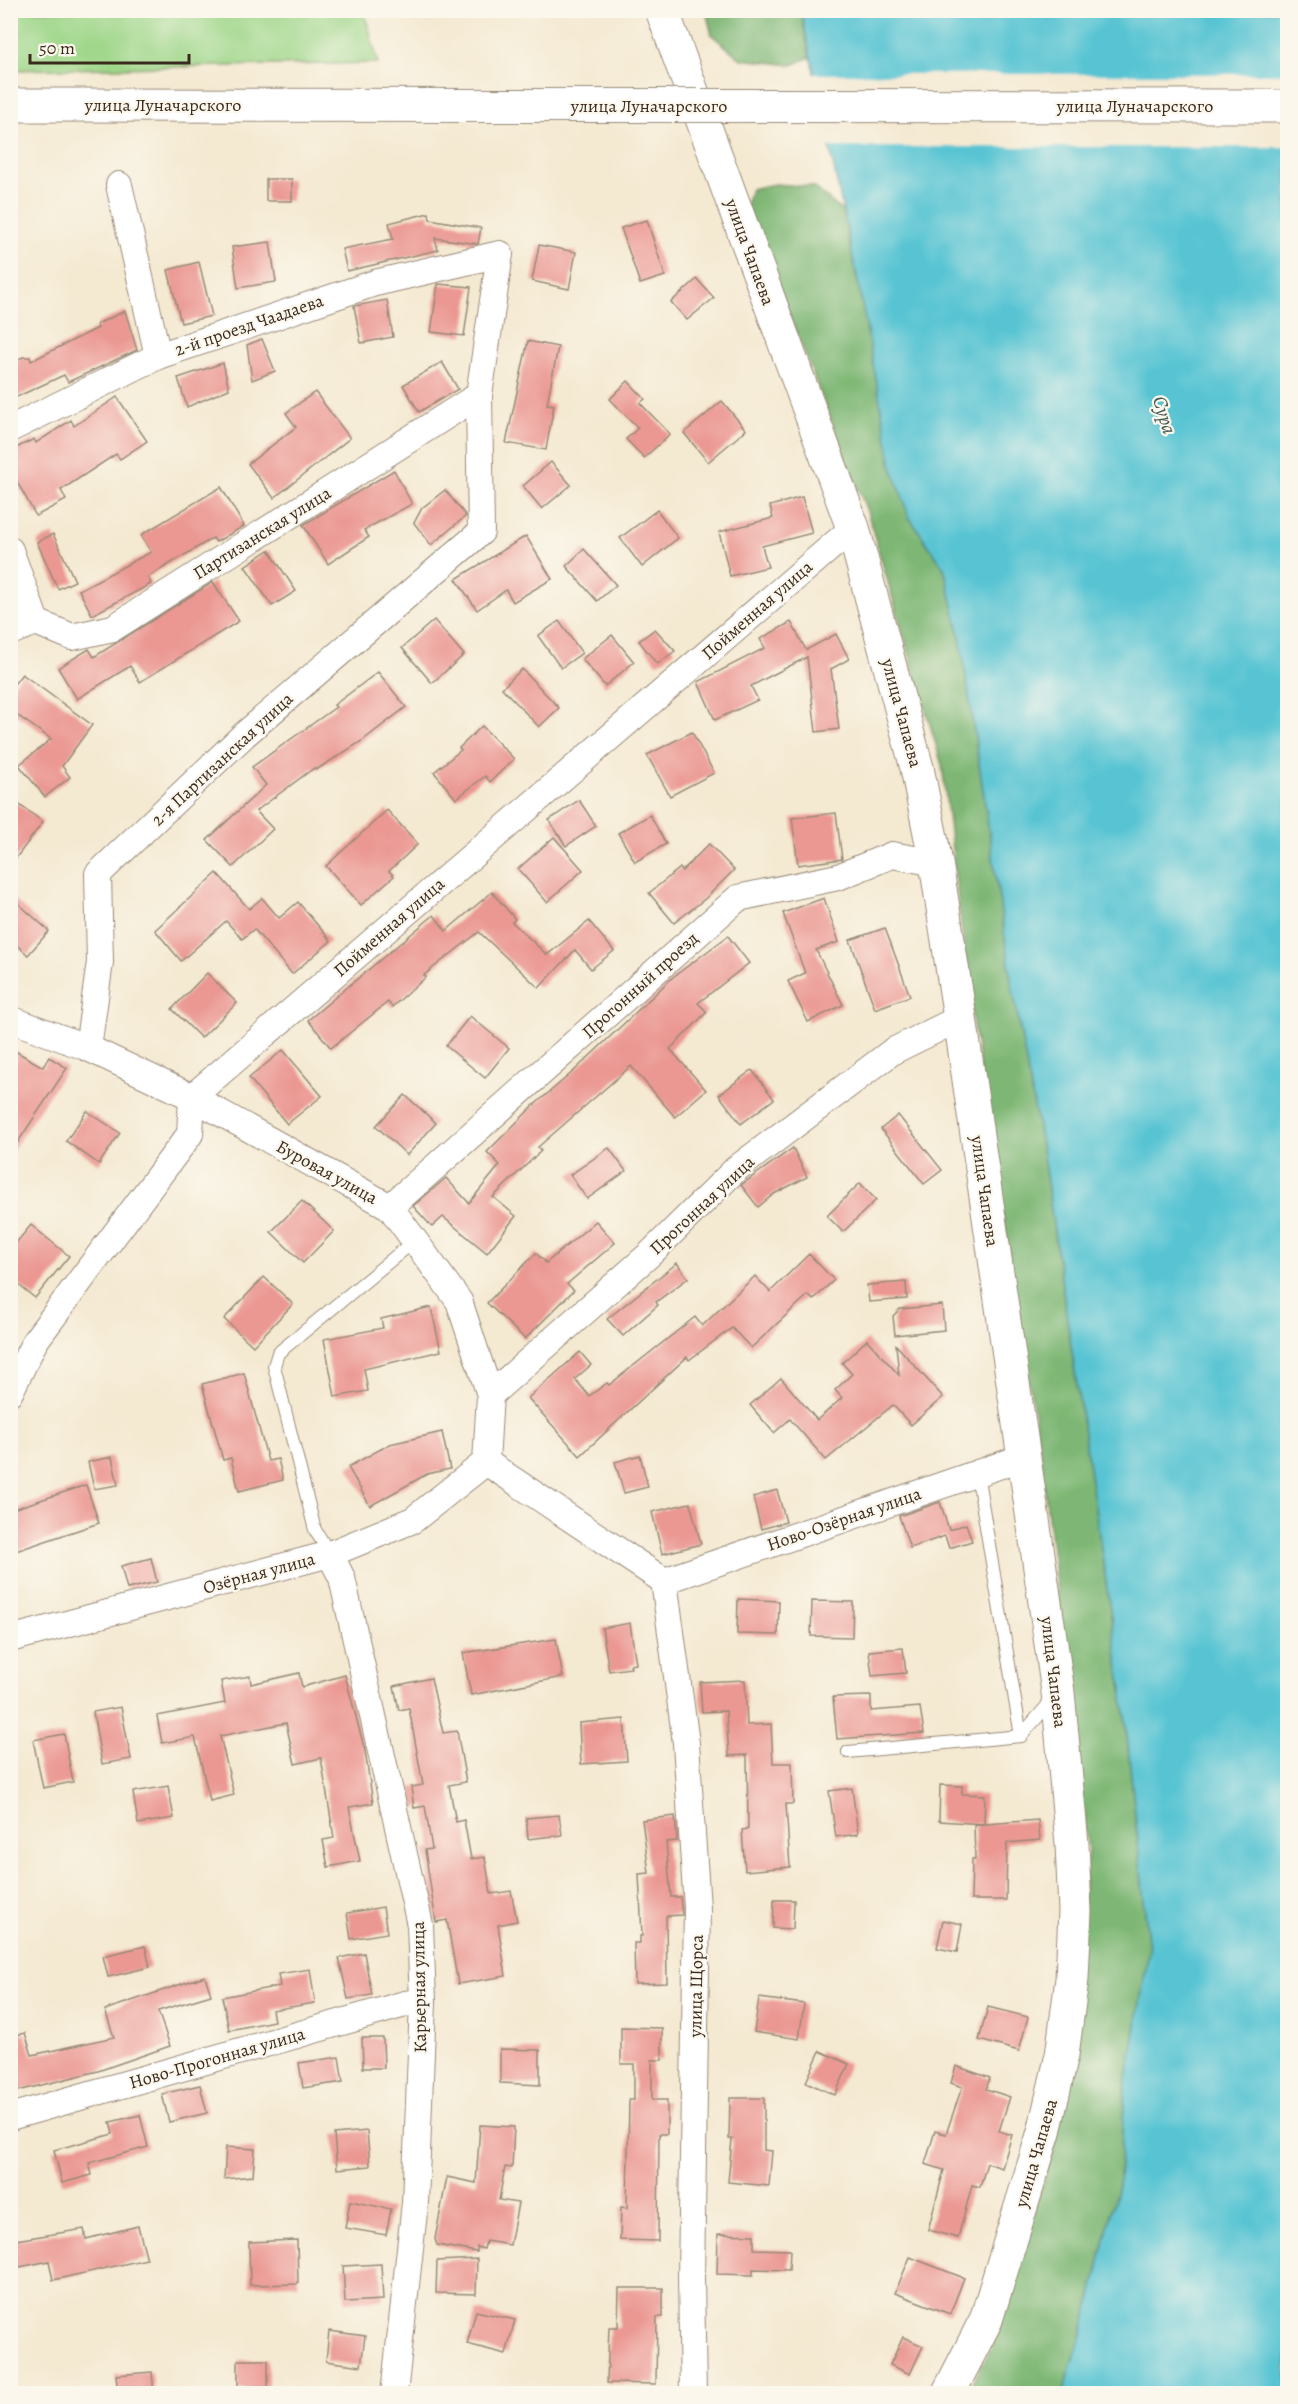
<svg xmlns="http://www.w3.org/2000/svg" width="1298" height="2404" font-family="Alegreya,serif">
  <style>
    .green { fill: #9dd688; stroke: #6c8053; stroke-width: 1.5 }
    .forest { fill: #7eb774; stroke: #5c7049; stroke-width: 1.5 }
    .water { fill: #58c4d3; stroke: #4a7778; stroke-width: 1.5 }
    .pier { fill: #f4e9d1 }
    .building { fill: #eb9792 }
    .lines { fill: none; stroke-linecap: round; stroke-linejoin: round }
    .lane-casing { stroke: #988a78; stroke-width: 14 }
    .street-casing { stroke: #988a78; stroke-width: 28 }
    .secondary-casing { stroke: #988a78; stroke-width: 35 }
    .lane { stroke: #fff; stroke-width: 12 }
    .street { stroke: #fff; stroke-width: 26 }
    .secondary { stroke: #fff; stroke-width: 33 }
    .primary-bridge-casing { stroke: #988a78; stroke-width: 35; stroke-linecap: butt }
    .primary-bridge { stroke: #fff; stroke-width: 33 }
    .labels { text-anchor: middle; stroke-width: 4.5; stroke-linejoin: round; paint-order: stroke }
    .street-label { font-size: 18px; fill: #3b2a1e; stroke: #fbf7ec }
    .water-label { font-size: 20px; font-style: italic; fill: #445854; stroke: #fbf7ec }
  </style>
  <rect width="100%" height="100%" fill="#fbf7ec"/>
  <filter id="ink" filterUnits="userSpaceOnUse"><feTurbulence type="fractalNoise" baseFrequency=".0167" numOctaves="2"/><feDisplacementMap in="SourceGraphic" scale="12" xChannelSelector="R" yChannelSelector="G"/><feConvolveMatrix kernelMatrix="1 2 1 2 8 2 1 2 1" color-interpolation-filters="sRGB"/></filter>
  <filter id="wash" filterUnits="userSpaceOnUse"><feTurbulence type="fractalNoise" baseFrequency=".008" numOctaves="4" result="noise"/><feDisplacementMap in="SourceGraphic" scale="24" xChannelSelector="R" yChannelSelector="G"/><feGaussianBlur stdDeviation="1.35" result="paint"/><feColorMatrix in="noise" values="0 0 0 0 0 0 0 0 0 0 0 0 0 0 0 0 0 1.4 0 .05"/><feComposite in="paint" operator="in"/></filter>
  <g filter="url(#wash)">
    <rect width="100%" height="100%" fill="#f4e9d1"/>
    <!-- green -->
    <path class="green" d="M10,11H364L378,63L11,70Z"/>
    <!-- forest -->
    <g class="forest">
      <path d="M706,11H801L810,57L792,65L741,59L712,35Z"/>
      <path d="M775,184L814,187L843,212L909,517L944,568L960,636L1012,985L1042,1149L1123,1697L1149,1950L1125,2091L1119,2180L1087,2317L1063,2393H967L991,2349L1056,2141L1088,1850L1041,1458L973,1024L942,765L867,511L746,205L751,189Z"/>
    </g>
    <!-- water -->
    <path class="water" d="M801,11H1287V2393H1063L1087,2317L1119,2180L1125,2091L1149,1950L1123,1697L1042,1149L1012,985L960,636L944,568L909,517L892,467L859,287Z"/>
    <!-- pier -->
    <path class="pier" d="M811,74H1287V147H826Z"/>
    <g id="blocks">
      <!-- building -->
      <g class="building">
        <rect x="266" y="179" width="26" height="22"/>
        <path d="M429,213L430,219L481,228L478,244L435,238L438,250L347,271L342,249L393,239L389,223Z"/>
        <path d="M647,220L665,276L640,284L621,228Z"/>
        <path d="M270,242L276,282L238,288L232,247Z"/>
        <path d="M539,245L576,252L569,289L532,281Z"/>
        <path d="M199,262L212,316L181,323L168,270Z"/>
        <path d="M697,279L714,298L687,320L671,302Z"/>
        <path d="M438,284L471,287L464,336L431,332Z"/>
        <path d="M387,300L393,337L361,343L354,306Z"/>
        <path d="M125,311L137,350L68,382L64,375L10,400V363L23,357H30L31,361L98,328L97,324Z"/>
        <path d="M262,339L275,371L252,380L247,345Z"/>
        <path d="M528,341L558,347L547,404L554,405L546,450L506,443Z"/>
        <path d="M442,362L458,389L419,412L403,385Z"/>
        <path d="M223,363L229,389L187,407L178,378Z"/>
        <path d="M628,381L645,399L640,403L670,434L644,458L626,439L638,428L610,399Z"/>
        <path d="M315,392L350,438L274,498L248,464L296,427L286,413Z"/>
        <path d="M117,397L147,441L120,459L116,454L61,490L66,500L36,516L10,469V451L34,439L36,443L71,420L74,426Z"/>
        <path d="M722,401L746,430L708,462L684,433Z"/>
        <path d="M551,462L571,485L542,509L523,486Z"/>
        <path d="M394,470L412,504L364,530L369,537L328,564L303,525Z"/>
        <path d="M221,487L244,526L216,542L213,538L148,577L151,584L92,615L79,590L151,552L141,535Z"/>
        <path d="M445,490L466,516L431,545L414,523L422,508Z"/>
        <path d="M802,497L812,533L762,546L768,567L730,576L719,532L773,518L770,506Z"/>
        <path d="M657,510L678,538L642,567L620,538Z"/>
        <path d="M53,534L75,581L58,589L37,542Z"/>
        <path d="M526,536L552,579L513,602L506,590L477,610L456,579Z"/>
        <path d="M584,549L616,585L597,601L566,566Z"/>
        <path d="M269,550L296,591L272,606L245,566Z"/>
        <path d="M213,582L239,621L140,682L130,666L77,699L58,668L89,649L94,657Z"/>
        <path d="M434,620L464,655L432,683L402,648Z"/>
        <path d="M559,621L582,653L561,668L538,636Z"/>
        <path d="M791,622L806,650L836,634L849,659L831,669L839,729L816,732L807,657L751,686L758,700L715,720L698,682L765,648L760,639Z"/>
        <path d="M655,629L675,651L657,664L639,641Z"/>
        <path d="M612,635L634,662L605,686L582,659Z"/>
        <path d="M522,669L559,708L539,727L502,688Z"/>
        <path d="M378,672L406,707L362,741L316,770L314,768L256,811L273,829L233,867L207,840L266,785L252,767L336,707L334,705Z"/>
        <path d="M22,674L92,725L62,766L70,777L45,797L19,765L51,739L10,710V689Z"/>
        <path d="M482,726L514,759L490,782L485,776L456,799L434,772L461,750L459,748Z"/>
        <path d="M692,732L714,773L670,796L647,755Z"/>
        <path d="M10,798L43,822L10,866Z"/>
        <path d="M579,800L596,826L566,846L549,820Z"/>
        <path d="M387,810L418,844L389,871L394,876L361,905L326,866Z"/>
        <path d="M836,813L842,859L798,865L792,818Z"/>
        <path d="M650,815L666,844L635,862L618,833Z"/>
        <path d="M554,837L583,870L547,902L518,869Z"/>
        <path d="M709,844L734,870L706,898L674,923L649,893L680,868L682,871Z"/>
        <path d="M217,873L249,909L262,898L279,918L298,902L331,941L292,974L254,929L242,939L226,921L181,961L155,930Z"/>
        <path d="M492,892L515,919L512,922L547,955L589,921L614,951L591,969L575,950L539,988L479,932L424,975L426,977L392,1007L388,1002L331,1048L308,1020L434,915L446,931Z"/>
        <path d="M10,896L49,931L28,955L10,939Z"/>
        <path d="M824,898L839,942L816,950L843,1005L808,1022L788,981L805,973L783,913Z"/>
        <path d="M885,928L910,996L875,1009L850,940Z"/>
        <path d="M728,936L749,963L698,1003L707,1012L670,1049L706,1090L675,1117L631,1066L538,1147L541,1151L493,1197L516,1216L487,1253L443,1217L432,1227L413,1206L446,1178L469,1203L500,1165L487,1152L533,1106L574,1071L673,977Z"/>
        <path d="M207,973L237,1003L201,1038L172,1009Z"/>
        <path d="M470,1016L509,1048L485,1078L446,1046Z"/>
        <path d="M10,1048L43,1067L49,1057L67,1068L10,1154Z"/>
        <path d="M283,1050L322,1096L287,1124L249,1078Z"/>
        <path d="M752,1070L774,1099L741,1124L719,1095Z"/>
        <path d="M405,1095L436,1123L407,1155L376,1126Z"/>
        <path d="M87,1111L120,1133L99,1164L66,1141Z"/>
        <path d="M898,1115L942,1170L924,1184L881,1129Z"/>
        <path d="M609,1148L626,1171L587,1199L570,1175Z"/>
        <path d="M793,1148L807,1177L774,1194L758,1207L741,1185Z"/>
        <path d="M860,1183L876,1200L843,1232L827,1216Z"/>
        <path d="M302,1201L334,1231L303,1263L271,1232Z"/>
        <path d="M596,1221L615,1243L567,1284L574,1290L525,1339L487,1303L536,1253L546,1263Z"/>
        <path d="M31,1225L69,1256L35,1298L10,1278V1250Z"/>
        <path d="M809,1254L834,1280L813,1300L808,1295L751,1348L732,1328L689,1360L687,1357L580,1456L528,1398L580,1352L591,1365L575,1379L589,1396L607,1383L609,1385L695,1317L702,1326L755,1276L770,1292Z"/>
        <path d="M677,1263L688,1278L656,1302L658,1305L623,1336L607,1319Z"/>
        <path d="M264,1277L293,1304L253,1346L224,1319Z"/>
        <path d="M906,1282L907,1299L869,1302L867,1285Z"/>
        <path d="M942,1305L944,1330L895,1335L893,1316L900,1309Z"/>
        <path d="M431,1307L441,1351L364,1369L368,1391L335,1397L324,1339L383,1328L381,1319Z"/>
        <path d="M867,1340L899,1375L896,1345L943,1397L911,1425L893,1405L826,1460L790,1419L774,1433L750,1405L781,1378L817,1420L842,1398L835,1390L852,1374L842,1363Z"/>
        <path d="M244,1373L268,1461L278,1459L283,1480L239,1491L231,1458L223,1460L202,1384Z"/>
        <path d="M442,1432L450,1469L427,1474L370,1506L348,1467L390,1444Z"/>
        <path d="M640,1455L648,1487L624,1493L615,1462Z"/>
        <path d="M112,1457L118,1485L94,1489L88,1462Z"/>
        <path d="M86,1485L99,1523L10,1553V1510Z"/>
        <path d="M777,1490L786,1522L761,1529L753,1497Z"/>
        <path d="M940,1502L949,1530L966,1524L972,1541L949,1548L945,1536L910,1548L899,1516Z"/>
        <path d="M690,1503L701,1544L662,1554L652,1512Z"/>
        <path d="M151,1558L157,1582L127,1589L121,1566Z"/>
        <path d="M738,1599L779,1601L778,1635L737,1634Z"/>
        <path d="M812,1601L853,1602L852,1637L811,1636Z"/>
        <path d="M630,1623L636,1664L630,1665L631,1668L609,1671L602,1628Z"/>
        <path d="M556,1639L563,1677L471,1695L463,1653Z"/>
        <path d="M903,1648L906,1673L872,1676L869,1651Z"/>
        <path d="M299,1673L302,1687L345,1675L365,1751L373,1803L349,1807L360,1861L328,1867L323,1840L334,1838L321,1758L295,1764L286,1723L220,1736L234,1795L210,1801L195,1737L162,1743L157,1716L225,1703L221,1681L250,1676L251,1684Z"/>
        <path d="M431,1678L443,1733L457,1731L466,1782L449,1785L456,1822L464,1820L471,1859L485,1857L491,1894L511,1891L517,1921L498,1925L506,1976L458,1984L447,1920L436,1922L425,1850L432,1849L425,1806L414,1808L411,1787L423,1785L409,1708L399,1710L394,1686Z"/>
        <path d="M745,1680L747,1725L771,1724L773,1763H792L793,1804H786L790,1867L745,1871L742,1830L748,1829L747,1755L729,1756L726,1711L702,1712L700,1682Z"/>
        <path d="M871,1696V1711L920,1707L924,1733L837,1739L833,1697Z"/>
        <path d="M121,1707L131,1759L102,1764L93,1712Z"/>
        <path d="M624,1719L627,1761L581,1764L579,1723Z"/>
        <path d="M64,1734L73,1782L43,1788L33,1740Z"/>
        <path d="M940,1785L962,1786V1794L985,1795L984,1824L939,1821Z"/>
        <path d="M168,1786L174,1818L138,1824L133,1792Z"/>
        <path d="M852,1788L858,1834L836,1837L829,1791Z"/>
        <path d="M559,1815L562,1835L528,1839L526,1818Z"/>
        <path d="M675,1816L677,1841L666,1842L671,1897H680L682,1915L666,1916L667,1983L635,1984L634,1943H640V1936H642L639,1874L649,1873L642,1820Z"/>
        <path d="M1038,1820L1040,1840L1007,1843L1006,1900H971L972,1859H975L974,1825Z"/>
        <path d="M774,1900H794L793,1929L773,1928Z"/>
        <path d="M383,1907L387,1933L351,1939L347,1913Z"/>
        <path d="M943,1920L962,1924L957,1952L937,1948Z"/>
        <path d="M145,1946L150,1967L108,1977L103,1956Z"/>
        <path d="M364,1953L372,1995L348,1999L339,1958Z"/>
        <path d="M310,1969L315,2003L272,2010L274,2021L229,2030L222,1997L280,1986L278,1974Z"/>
        <path d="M205,1976L211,1995L158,2011L170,2046L98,2071L10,2093V2037L25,2033L32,2055L114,2037L105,2010Z"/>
        <path d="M759,1998L804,2004L799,2039L754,2032Z"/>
        <path d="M988,2007L1028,2017L1019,2051L979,2040Z"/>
        <path d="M621,2027L662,2028V2060H652V2100H667V2134H659L658,2241L620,2240L621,2207L627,2208L629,2100H634V2064H621Z"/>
        <path d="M362,2038H383L384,2068H363Z"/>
        <path d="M500,2049L540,2050V2085L500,2083Z"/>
        <path d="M820,2051L849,2064L835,2095L806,2082Z"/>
        <path d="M339,2057L343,2082L303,2088L299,2063Z"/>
        <path d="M956,2066L990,2078L986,2089L1010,2097L999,2131L1012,2135L1002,2168L987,2163L980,2187L972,2185L958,2238L928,2230L944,2170L925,2164L935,2131L946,2134L962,2087L951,2083Z"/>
        <path d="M200,2085L207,2113L169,2122L162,2094Z"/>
        <path d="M730,2098H764V2150L772,2151L769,2186L728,2182L732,2139H729Z"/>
        <path d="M140,2115L148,2147L89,2163L92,2175L62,2183L54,2150L113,2134L110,2122Z"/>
        <path d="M480,2125L514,2127L512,2168L505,2167L499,2200L518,2203L510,2245L486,2241L484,2249L477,2247V2252L437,2245L435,2239L447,2177L476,2183Z"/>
        <path d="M367,2131L370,2166L337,2169L334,2134Z"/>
        <path d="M226,2147L255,2149L253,2176L224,2179Z"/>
        <path d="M350,2201L391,2209L386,2235L345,2228Z"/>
        <path d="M138,2226L147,2259L53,2280L49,2261L10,2269V2241L84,2229L86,2239Z"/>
        <path d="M718,2234L754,2235V2249L790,2250L789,2270L753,2269V2275L717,2274Z"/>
        <path d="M297,2240L298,2284L250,2285L249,2242Z"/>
        <path d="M910,2257L964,2278L950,2314L895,2293Z"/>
        <path d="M477,2259L476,2294L436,2293L437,2261Z"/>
        <path d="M381,2264L383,2300L345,2302L343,2266Z"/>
        <path d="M619,2288H663V2317H657L656,2384L607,2383L609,2327H618Z"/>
        <path d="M476,2311L515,2320L506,2354L467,2344Z"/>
        <path d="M329,2331L365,2336L361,2366L326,2361Z"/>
        <path d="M903,2337L923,2346L910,2374L890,2365Z"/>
        <path d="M238,2360H268V2390L238,2389Z"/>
        <path d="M152,2372L154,2394H118L116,2375Z"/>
      </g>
    </g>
  </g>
  <g filter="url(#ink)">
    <use href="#blocks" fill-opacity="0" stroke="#988a78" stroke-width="1.5"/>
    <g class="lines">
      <!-- lane casing -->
      <g class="lane-casing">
        <g id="lane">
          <path d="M977,1473L1021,1736"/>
          <path d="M330,1554L315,1530L274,1366L278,1353L413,1242"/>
          <path d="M848,1752L1021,1736L1054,1698"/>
        </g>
      </g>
      <!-- street casing -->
      <g class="street-casing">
        <g id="street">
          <path d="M119,185L158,356"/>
          <path d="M10,429L158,356L375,283L500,254L479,395L481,532L244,735L98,874L100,962L88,1048"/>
          <path d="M10,550L36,622"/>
          <path d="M36,622L72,637L113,628L479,395"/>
          <path d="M10,632L36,622"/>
          <path d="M10,1019L88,1048L192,1097L390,1207L459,1301L490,1395L486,1462L664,1581"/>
          <path d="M390,1207L738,898L838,877L892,855L936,863"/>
          <path d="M10,1392L35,1341L190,1134L192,1097L853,528"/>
          <path d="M490,1395L650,1254L736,1169L893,1051L960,1018"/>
          <path d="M330,1554L342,1578L420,1925L423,2002L415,2203L394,2394"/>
          <path d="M664,1581L686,1743L697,1908L691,2278L693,2394"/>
          <path d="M664,1581L1024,1457"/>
          <path d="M10,1639L330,1554L413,1520L486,1462"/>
          <path d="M10,2117L405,2004L423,2002"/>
        </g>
      </g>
      <!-- secondary casing -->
      <g class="secondary-casing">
        <path id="secondary" d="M662,10L853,528L917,768L936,863L960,1018L1058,1692L1072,1844L1075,1911L1072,1979L1062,2055L1044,2132L986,2320L948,2394"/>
      </g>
      <!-- lane -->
      <use href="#lane" class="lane"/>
      <!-- street -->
      <use href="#street" class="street"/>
      <!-- secondary -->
      <use href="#secondary" class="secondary"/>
      <!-- primary-bridge casing -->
      <g class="primary-bridge-casing">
        <path id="primary-bridge" d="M10,105L1288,106"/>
      </g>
      <!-- primary-bridge -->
      <use href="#primary-bridge" class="primary-bridge"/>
    </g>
  </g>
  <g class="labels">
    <!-- street labels -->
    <g class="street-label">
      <text x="163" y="111">улица Луначарского</text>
      <text x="649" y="112">улица Луначарского</text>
      <text x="1135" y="112">улица Луначарского</text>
      <text transform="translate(750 252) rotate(70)" y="6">улица Чапаева</text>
      <text transform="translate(249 325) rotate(-19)" y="6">2-й проезд Чаадаева</text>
      <text transform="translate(262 533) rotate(-32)" y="6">Партизанская улица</text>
      <text transform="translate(757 610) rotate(-41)" y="6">Пойменная улица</text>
      <text transform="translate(902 713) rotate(75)" y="6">улица Чапаева</text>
      <text transform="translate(222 759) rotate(-43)" y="6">2-я Партизанская улица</text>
      <text transform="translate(389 927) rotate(-41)" y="6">Пойменная улица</text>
      <text transform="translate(640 985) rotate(-42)" y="6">Прогонный проезд</text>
      <text transform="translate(327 1172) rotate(29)" y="6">Буровая улица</text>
      <text transform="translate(985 1191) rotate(82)" y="6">улица Чапаева</text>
      <text transform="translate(702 1205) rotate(-43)" y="6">Прогонная улица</text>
      <text transform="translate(844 1519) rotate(-19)" y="6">Ново-Озёрная улица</text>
      <text transform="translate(259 1573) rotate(-15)" y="6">Озёрная улица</text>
      <text transform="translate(1054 1672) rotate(83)" y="6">улица Чапаева</text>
      <text transform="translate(696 1986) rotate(-89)" y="6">улица Щорса</text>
      <text transform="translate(419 1987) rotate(-91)" y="6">Карьерная улица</text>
      <text transform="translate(217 2058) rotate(-16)" y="6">Ново-Прогонная улица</text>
      <text transform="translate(1036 2153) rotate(-74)" y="6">улица Чапаева</text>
    </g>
    <!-- water labels -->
    <g class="water-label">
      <text transform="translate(1165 415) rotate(73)" y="7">Сура</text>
    </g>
  </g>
  <!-- margin -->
  <rect width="1298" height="2404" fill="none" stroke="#fbf7ec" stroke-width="36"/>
  <!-- scale -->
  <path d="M30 54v9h159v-9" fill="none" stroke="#3b2a1e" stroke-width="3"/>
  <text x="39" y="54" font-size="18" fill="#3b2a1e" stroke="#fbf7ec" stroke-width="4.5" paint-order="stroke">50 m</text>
</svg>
